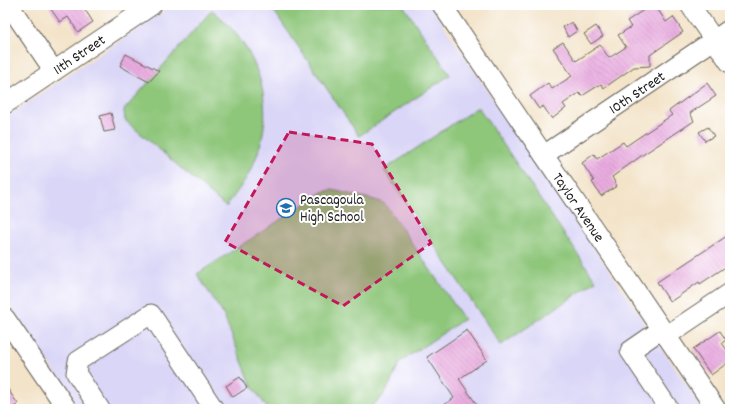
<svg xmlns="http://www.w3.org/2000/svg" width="735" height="414" font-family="Dekko,sans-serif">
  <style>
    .built { fill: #dad6f7 }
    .grass { fill: #8ec67a; stroke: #55714b }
    .building { fill: url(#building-back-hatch) }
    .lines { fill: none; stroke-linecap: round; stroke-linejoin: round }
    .minor-casing { stroke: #676258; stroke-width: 21 }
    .minor { stroke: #fff; stroke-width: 19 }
    .marked { fill: #c2185b; fill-opacity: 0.2; stroke: #c2185b; stroke-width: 3; stroke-dasharray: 8 5; stroke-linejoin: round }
    .labels { text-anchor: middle; stroke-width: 4; stroke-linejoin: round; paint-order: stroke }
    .street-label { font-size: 15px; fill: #1c1c1c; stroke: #fff }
    .poi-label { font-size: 15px; fill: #1c1c1c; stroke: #fff; text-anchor: start }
  </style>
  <defs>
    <pattern id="building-back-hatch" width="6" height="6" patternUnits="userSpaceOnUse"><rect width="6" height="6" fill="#e9ace0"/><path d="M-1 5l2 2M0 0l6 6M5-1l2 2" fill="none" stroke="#c793c0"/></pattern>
  </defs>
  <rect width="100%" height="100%" fill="#fff"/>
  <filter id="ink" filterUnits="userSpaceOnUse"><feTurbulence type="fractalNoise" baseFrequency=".025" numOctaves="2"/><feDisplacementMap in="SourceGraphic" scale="8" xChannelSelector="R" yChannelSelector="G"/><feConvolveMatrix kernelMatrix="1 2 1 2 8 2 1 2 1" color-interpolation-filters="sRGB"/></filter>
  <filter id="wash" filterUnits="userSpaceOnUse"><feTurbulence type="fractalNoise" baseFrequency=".012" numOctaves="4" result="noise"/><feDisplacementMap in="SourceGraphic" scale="16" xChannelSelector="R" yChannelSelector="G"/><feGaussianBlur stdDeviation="0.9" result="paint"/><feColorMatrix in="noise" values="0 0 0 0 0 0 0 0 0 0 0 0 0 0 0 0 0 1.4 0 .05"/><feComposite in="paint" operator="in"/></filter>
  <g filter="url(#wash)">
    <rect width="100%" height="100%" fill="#f3e3c8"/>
    <!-- built -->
    <path class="built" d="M173,5H430L703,409H79L5,298V118Z"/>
    <!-- grass -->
    <g class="grass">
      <path d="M270,5H403L450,75L359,136Z"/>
      <path d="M212,10C261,49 280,112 251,169C245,182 235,194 226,207L125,120L124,110Z"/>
      <path d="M478,107L596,281L501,345L384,170Z"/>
      <path d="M332,190L375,200L385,204L464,319L400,362L390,384L382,397L368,409H268L252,386L223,314L197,274L323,192Z"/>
    </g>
    <g id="blocks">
      <!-- building -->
      <g class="building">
        <path d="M48,5H82L93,22L78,32L68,17L60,22Z"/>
        <path d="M651,5H655L666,22L673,17L683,32L650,55V66L634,67L604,88L601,84L582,96L579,93L563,104L566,108L552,119L543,106L539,109L530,96L548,83L552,89L572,76L553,48L563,42L576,61L600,45L609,58L626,47L618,35L631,27L627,21Z"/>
        <path d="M572,22L577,31L568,37L563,27Z"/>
        <path d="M596,26L603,36L591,44L584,34Z"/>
        <path d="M126,54L159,71L149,82L120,66Z"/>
        <path d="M707,83L716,96L690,113L694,121L641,156L612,177L617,186L601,196L592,182L594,181L582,163L594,154L597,159L623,142L626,146L672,115L669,111Z"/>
        <path d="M111,113L115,130L104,132L100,116Z"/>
        <path d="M708,127L714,136L705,141L699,132Z"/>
        <path d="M730,234V264L700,284L699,282L670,302L657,282Z"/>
        <path d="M467,330L487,360L459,379L480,409H438L454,398L427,357Z"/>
        <path d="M720,331L726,340L722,343L730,354V361L711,375L693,349Z"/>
        <path d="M240,377L247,388L233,397L226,386Z"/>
        <path d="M5,385L18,404L11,409H5Z"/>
      </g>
    </g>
  </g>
  <g filter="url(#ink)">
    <use href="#blocks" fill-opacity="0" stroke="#676258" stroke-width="1"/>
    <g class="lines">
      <!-- minor casing -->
      <g class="minor-casing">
        <g id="minor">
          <path d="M9,5L54,71"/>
          <path id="s1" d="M442,5L716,409"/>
          <path d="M690,5L730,63"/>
          <path id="s2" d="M5,104L152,5"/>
          <path id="s3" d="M544,155L730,29"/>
          <path d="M5,318L67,409"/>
          <path d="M662,329L630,351L669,409"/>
          <path d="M666,336L730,293"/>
          <path d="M100,409L76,373L78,361L151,314L214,409"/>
        </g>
      </g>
      <!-- minor -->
      <use href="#minor" class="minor"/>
    </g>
  </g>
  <!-- marked area -->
  <path class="marked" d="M289,132L372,144L431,243L343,306L225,242Z"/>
  <!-- icons -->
  <defs>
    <g id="school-ring" transform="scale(1)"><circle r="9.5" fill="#fff" stroke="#1f6fb2" stroke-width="1.5"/><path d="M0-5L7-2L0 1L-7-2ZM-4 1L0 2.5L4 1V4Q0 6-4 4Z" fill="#1f6fb2"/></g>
  </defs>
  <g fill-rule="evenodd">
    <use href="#school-ring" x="286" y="208"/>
  </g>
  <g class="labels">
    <!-- street labels -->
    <g class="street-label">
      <text dy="5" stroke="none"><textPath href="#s2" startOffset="89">11th Street</textPath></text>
      <text dy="5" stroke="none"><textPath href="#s3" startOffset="112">10th Street</textPath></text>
      <text dy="5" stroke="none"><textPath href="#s1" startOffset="244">Taylor Avenue</textPath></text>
    </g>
    <!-- poi labels -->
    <g class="poi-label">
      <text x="300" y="204">Pascagoula<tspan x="300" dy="17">High School</tspan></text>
    </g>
  </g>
  <!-- margin -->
  <rect width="735" height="414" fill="none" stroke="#fff" stroke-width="20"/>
</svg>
